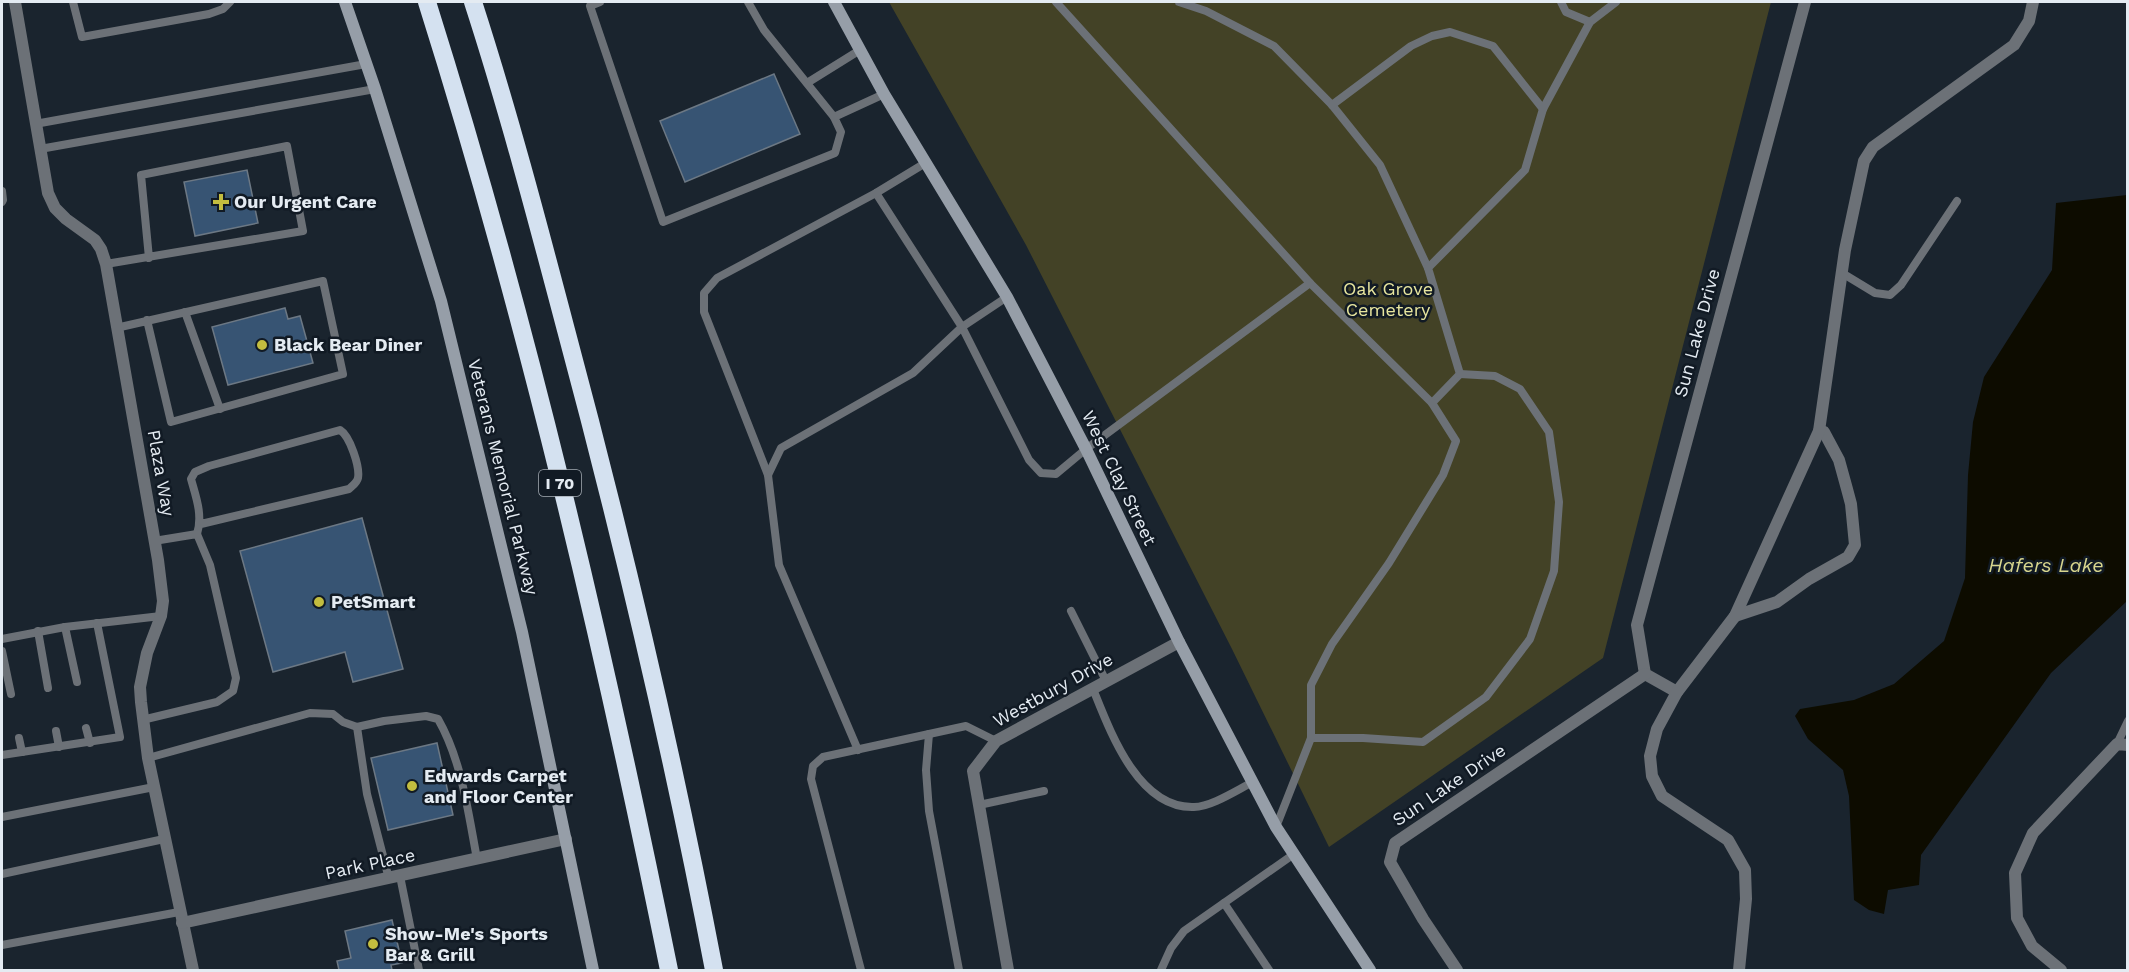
<svg xmlns="http://www.w3.org/2000/svg" width="2129" height="972" font-family="'Work Sans',sans-serif">
  <style>
    .green { fill: #434226 }
    .water { fill: #0d0c00 }
    .building { fill: #375473; stroke: #6c7884; stroke-width: 1.5 }
    .lines { fill: none; stroke-linecap: round; stroke-linejoin: round }
    .lane { stroke: #6c7177; stroke-width: 8 }
    .street { stroke: #6c7177; stroke-width: 12 }
    .secondary { stroke: #969ea8; stroke-width: 12 }
    .highway { stroke: #d4e1f0; stroke-width: 18 }
    .poi-dot { fill: #c3bd3f; stroke: #111a24; stroke-width: 2 }
    .labels { text-anchor: middle; stroke-width: 5; stroke-linejoin: round; paint-order: stroke }
    .shield { fill: #111a24; stroke: #a5acb4; stroke-width: 1.5 }
    .shield-label { font-size: 16px; font-weight: bold; fill: #e4ebf2 }
    .poi-label { font-size: 18px; font-weight: bold; fill: #e4ebf2; stroke: #111a24; text-anchor: start }
    .park-label { font-size: 18px; fill: #e8e69e; stroke: #111a24 }
    .street-label { font-size: 18px; fill: #e4ebf2; stroke: #111a24 }
    .water-label { font-size: 20px; font-style: italic; fill: #d8d68e; stroke: #111a24 }
  </style>
  <rect width="100%" height="100%" fill="#1a242e"/>
  <!-- green -->
  <path class="green" d="M889,2H1771L1603,658L1329,847L1232,649L1026,245Z"/>
  <!-- water -->
  <path class="water" d="M2127,195V601L2051,673L1921,855L1919,885L1888,890L1884,914L1869,910L1854,900L1849,796L1843,770L1808,739L1795,716L1800,709L1854,700L1894,684L1944,641L1965,578L1968,475L1973,422L1984,377L2052,270L2056,203Z"/>
  <!-- building -->
  <g class="building">
    <path d="M774,74L800,134L685,182L660,121Z"/>
    <path d="M247,170L258,223L195,236L184,182Z"/>
    <path d="M285,308L288,319L300,316L313,363L228,385L212,327Z"/>
    <path d="M362,518L403,669L353,682L345,652L273,672L240,551Z"/>
    <path d="M437,743L453,815L388,830L371,758Z"/>
    <path d="M392,920L402,963L391,965L392,970H339L337,961L351,958L345,931Z"/>
  </g>
  <g class="lines">
    <!-- lane -->
    <g class="lane">
      <path d="M73,2L82,37L209,14L223,9L230,2"/>
      <path d="M600,2L590,6L663,222L835,153L841,132L834,117L884,94"/>
      <path d="M748,2L764,30L834,117"/>
      <path d="M1056,2L1310,283"/>
      <path d="M1179,2L1206,11L1274,46L1332,105L1380,165L1428,268"/>
      <path d="M1561,2L1566,12L1590,22"/>
      <path d="M807,83L860,50"/>
      <path d="M1332,105L1411,46L1432,36L1450,32L1493,46L1543,109"/>
      <path d="M35,124L366,64"/>
      <path d="M40,149L375,89"/>
      <path d="M2,191L3,200L2,202"/>
      <path d="M876,193L962,327L1029,460L1041,473L1056,474L1086,449L1310,283L1432,403L1460,374L1428,268L1525,170L1543,109L1590,22L1616,2"/>
      <path d="M106,264L303,231L287,146L141,175L149,258"/>
      <path d="M1842,273L1875,293L1890,295L1901,285L1957,201"/>
      <path d="M185,312L220,409"/>
      <path d="M116,328L323,281L343,374L171,422L147,320"/>
      <path d="M768,475L704,312V293L717,278L876,193L927,162"/>
      <path d="M197,534C203,515 196,497 191,479L195,472L209,466L340,430C350,436 360,467 358,478C357,483 352,486 349,489L201,524"/>
      <path d="M1071,611L1106,681"/>
      <path d="M65,627L77,682"/>
      <path d="M38,631L48,688"/>
      <path d="M2,639L65,627L161,616"/>
      <path d="M2,651L11,694"/>
      <path d="M1093,689C1110,731 1138,809 1194,807C1211,807 1237,790 1253,782"/>
      <path d="M142,720L217,702L233,691L236,678L210,565L197,534L154,541"/>
      <path d="M357,727L367,794L389,879"/>
      <path d="M86,728L90,743"/>
      <path d="M56,731L59,747"/>
      <path d="M929,734L926,770L929,811L959,970"/>
      <path d="M19,738L22,752"/>
      <path d="M1311,738H1363L1423,742L1486,697L1530,639L1554,571L1559,502L1549,432L1520,389L1495,376L1460,374"/>
      <path d="M2117,744L2128,721"/>
      <path d="M858,750L779,565L768,475L781,448L913,373L962,327L1007,297"/>
      <path d="M2,755L120,737L97,623"/>
      <path d="M148,758L310,713L333,714L343,722L357,727L384,721L426,716L438,719C462,761 468,812 477,859"/>
      <path d="M979,805L1044,791"/>
      <path d="M2,817L154,787"/>
      <path d="M1276,827L1311,738V685L1332,644L1389,563L1443,475L1456,441L1432,403"/>
      <path d="M2,874L164,839"/>
      <path d="M400,876L419,970"/>
      <path d="M1224,903L1269,970"/>
      <path d="M2,945L179,912"/>
      <path d="M861,970L811,779L813,766L823,757L966,726L996,741"/>
      <path d="M1161,970L1171,948L1184,931L1294,854"/>
    </g>
    <!-- street -->
    <g class="street">
      <path d="M15,2L48,193L55,208L66,219L95,240L101,249L106,264L158,560L163,601L161,616L147,653L140,687L141,702L148,758L193,970"/>
      <path d="M1735,616L1777,602L1809,579L1848,557L1855,545L1851,504L1847,489L1839,460L1824,432L1819,431"/>
      <path d="M1677,692L1645,674L1637,625L1805,2"/>
      <path d="M182,923L566,839"/>
      <path d="M1008,970L973,771L996,741L1179,642"/>
      <path d="M1457,970L1423,919L1390,862L1395,843L1645,674"/>
      <path d="M1739,970L1746,899L1745,870L1728,840L1662,796L1652,776L1650,756L1657,729L1677,692L1735,616L1819,431L1845,250L1864,161L1873,147L2014,45L2029,21L2033,2"/>
      <path d="M2061,970L2032,946L2017,918L2015,873L2033,833L2117,744L2128,745"/>
    </g>
    <!-- secondary -->
    <g class="secondary">
      <path d="M345,2L375,89L441,301L522,632L593,970"/>
      <path d="M834,2L884,94L1007,297L1086,449L1179,642L1276,827L1370,970"/>
    </g>
    <!-- highway -->
    <g class="highway">
      <path d="M427,2C527,319 603,644 669,970"/>
      <path d="M473,2C508,110 537,220 566,330C623,542 673,755 714,970"/>
    </g>
  </g>
  <!-- markers -->
  <g class="poi-dot">
    <path d="M218 193h6v6h6v6h-6v6h-6v-6h-6v-6h6z"/>
    <circle cx="262" cy="345" r="6"/>
    <circle cx="319" cy="602" r="6"/>
    <circle cx="412" cy="786" r="6"/>
    <circle cx="373" cy="944" r="6"/>
  </g>
  <g class="labels">
    <!-- shield labels -->
    <rect class="shield" x="539" y="470" width="42" height="26" rx="4.5"/>
    <g class="shield-label">
      <text x="560" y="489">I 70</text>
    </g>
    <!-- poi labels -->
    <g class="poi-label">
      <text x="234" y="208">Our Urgent Care</text>
      <text x="274" y="351">Black Bear Diner</text>
      <text x="331" y="608">PetSmart</text>
      <text x="424" y="782">Edwards Carpet<tspan x="424" dy="21">and Floor Center</tspan></text>
      <text x="385" y="940">Show-Me's Sports<tspan x="385" dy="21">Bar &amp; Grill</tspan></text>
    </g>
    <!-- park labels -->
    <g class="park-label">
      <text x="1388" y="295">Oak Grove<tspan x="1388" dy="21">Cemetery</tspan></text>
    </g>
    <!-- street labels -->
    <g class="street-label">
      <text transform="translate(1697 333) rotate(-75)" y="6">Sun Lake Drive</text>
      <text transform="translate(161 473) rotate(80)" y="6">Plaza Way</text>
      <text transform="translate(503 477) rotate(76)" y="6">Veterans Memorial Parkway</text>
      <text transform="translate(1119 478) rotate(64)" y="6">West Clay Street</text>
      <text transform="translate(1053 690) rotate(-29)" y="6">Westbury Drive</text>
      <text transform="translate(1449 785) rotate(-34)" y="6">Sun Lake Drive</text>
      <text transform="translate(370 864) rotate(-12)" y="6">Park Place</text>
    </g>
    <!-- water labels -->
    <g class="water-label">
      <text x="2046" y="572">Hafers Lake</text>
    </g>
  </g>
  <!-- border -->
  <rect width="2129" height="972" fill="none" stroke="#e4ebf2" stroke-width="6"/>
</svg>
